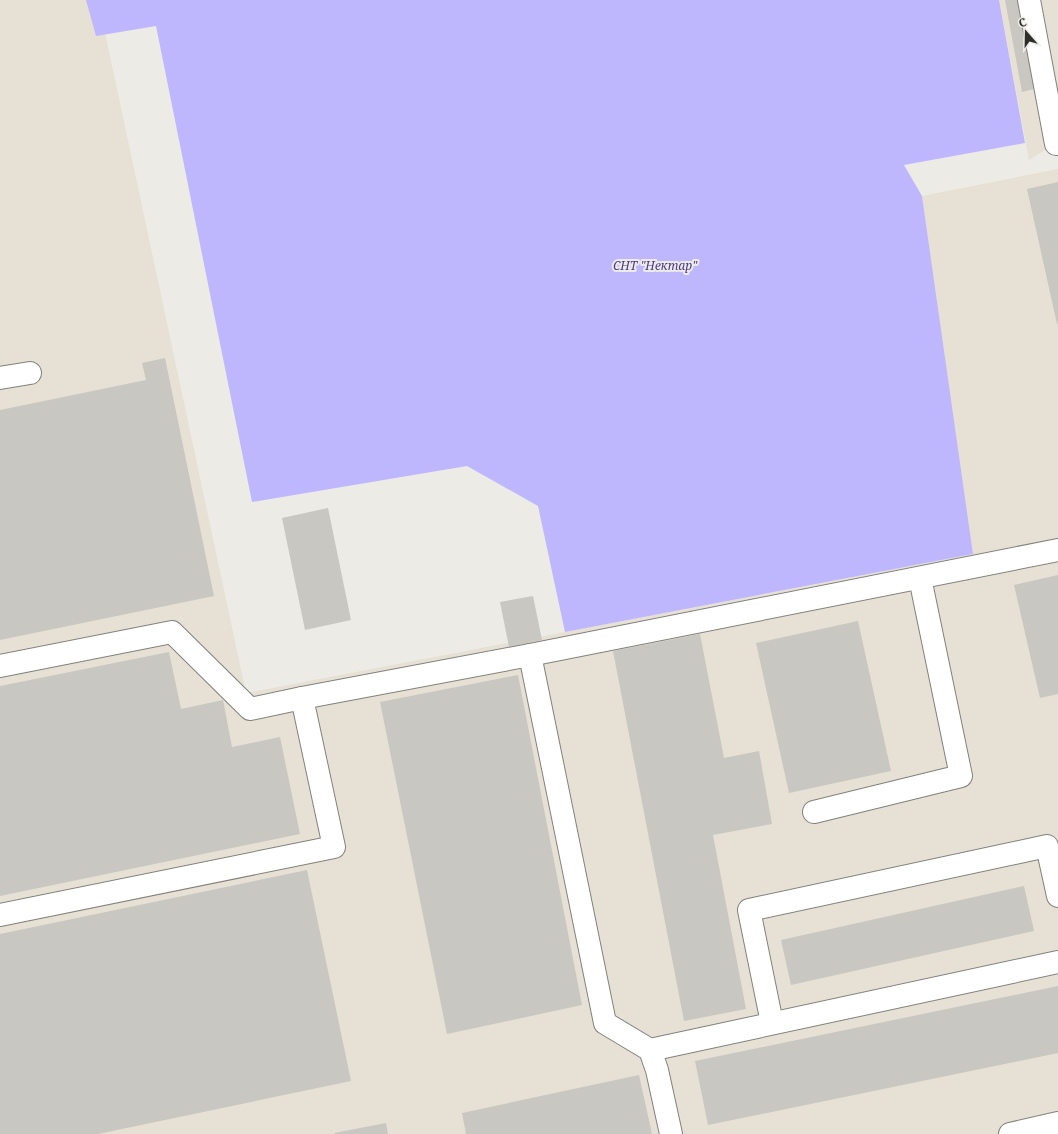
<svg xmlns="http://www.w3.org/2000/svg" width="1058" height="1134" font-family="'Noto Serif',serif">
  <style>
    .built { fill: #e6e1d4 }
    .green { fill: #bfb7fd }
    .building { fill: #c9c7c2 }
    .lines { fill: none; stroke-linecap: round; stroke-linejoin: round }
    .minor-casing { stroke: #83817c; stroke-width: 24 }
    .minor { stroke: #fff; stroke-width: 22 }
    .labels { text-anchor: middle; stroke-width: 4; stroke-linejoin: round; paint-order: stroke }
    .park-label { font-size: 12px; font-style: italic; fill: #4b388e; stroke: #edebe5 }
  </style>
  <rect width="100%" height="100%" fill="#edebe5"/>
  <!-- built -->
  <g class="built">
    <path d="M0,0H98L246,693L973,554L922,196L1058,169V1134H0Z"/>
    <path d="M999,0H1058V142L1029,160Z"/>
  </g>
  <!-- green -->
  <path class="green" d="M86,0H999L1025,143L904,165L922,196L973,554L565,632L538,506L467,466L252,502L156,26L96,36Z"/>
  <!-- building -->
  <g class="building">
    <path d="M1005,0H1022L1038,88L1022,92Z"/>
    <path d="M1058,182V324H1057L1027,189Z"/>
    <path d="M165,358L214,596L0,640V410L146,380L142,363Z"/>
    <path d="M328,508L351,620L305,630L282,518Z"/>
    <path d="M1058,575V694L1040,698L1014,585Z"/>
    <path d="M533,596L542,640L509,647L500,602Z"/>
    <path d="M858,621L891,771L789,793L756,643Z"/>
    <path d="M700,634L724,758L759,751L772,824L713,835L746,1009L684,1021L613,651Z"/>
    <path d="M169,652L181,709L223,700L232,747L280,737L300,834L0,896V686Z"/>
    <path d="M518,675L582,1005L447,1034L380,702Z"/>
    <path d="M307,870L351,1081L98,1134H0V934Z"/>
    <path d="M1024,886L1034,931L791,985L781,940Z"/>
    <path d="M1058,986V1053L708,1125L695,1061Z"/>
    <path d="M639,1075L652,1134H466L462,1113Z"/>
    <path d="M386,1123L388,1134H335L334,1133Z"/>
  </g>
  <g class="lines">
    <!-- minor casing -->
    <g class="minor-casing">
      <g id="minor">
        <path d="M1029,0L1056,144H1058"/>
        <path d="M0,378L30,373"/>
        <path d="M530,655L605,1023L650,1050L657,1070L671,1134"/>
        <path d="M0,666L172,632L250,709L302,698L334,847L0,915"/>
        <path d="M302,698L530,655L1058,550"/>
        <path d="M814,812L961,776L920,578"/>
        <path d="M772,1023L749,910L1047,846L1058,896"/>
        <path d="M650,1050L1058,962"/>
        <path d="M1010,1134L1058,1123"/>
      </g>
    </g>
    <!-- minor -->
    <use href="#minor" class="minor"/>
  </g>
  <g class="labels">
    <!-- park labels -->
    <g class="park-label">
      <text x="655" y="270">СНТ "Нектар"</text>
    </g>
  </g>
  <!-- north arrow -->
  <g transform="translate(1026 32) rotate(340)" stroke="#edebe5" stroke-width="3" paint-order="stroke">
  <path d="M0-3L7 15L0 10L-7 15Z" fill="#2e2e2b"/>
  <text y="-6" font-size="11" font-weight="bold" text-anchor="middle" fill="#2e2e2b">С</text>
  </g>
</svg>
